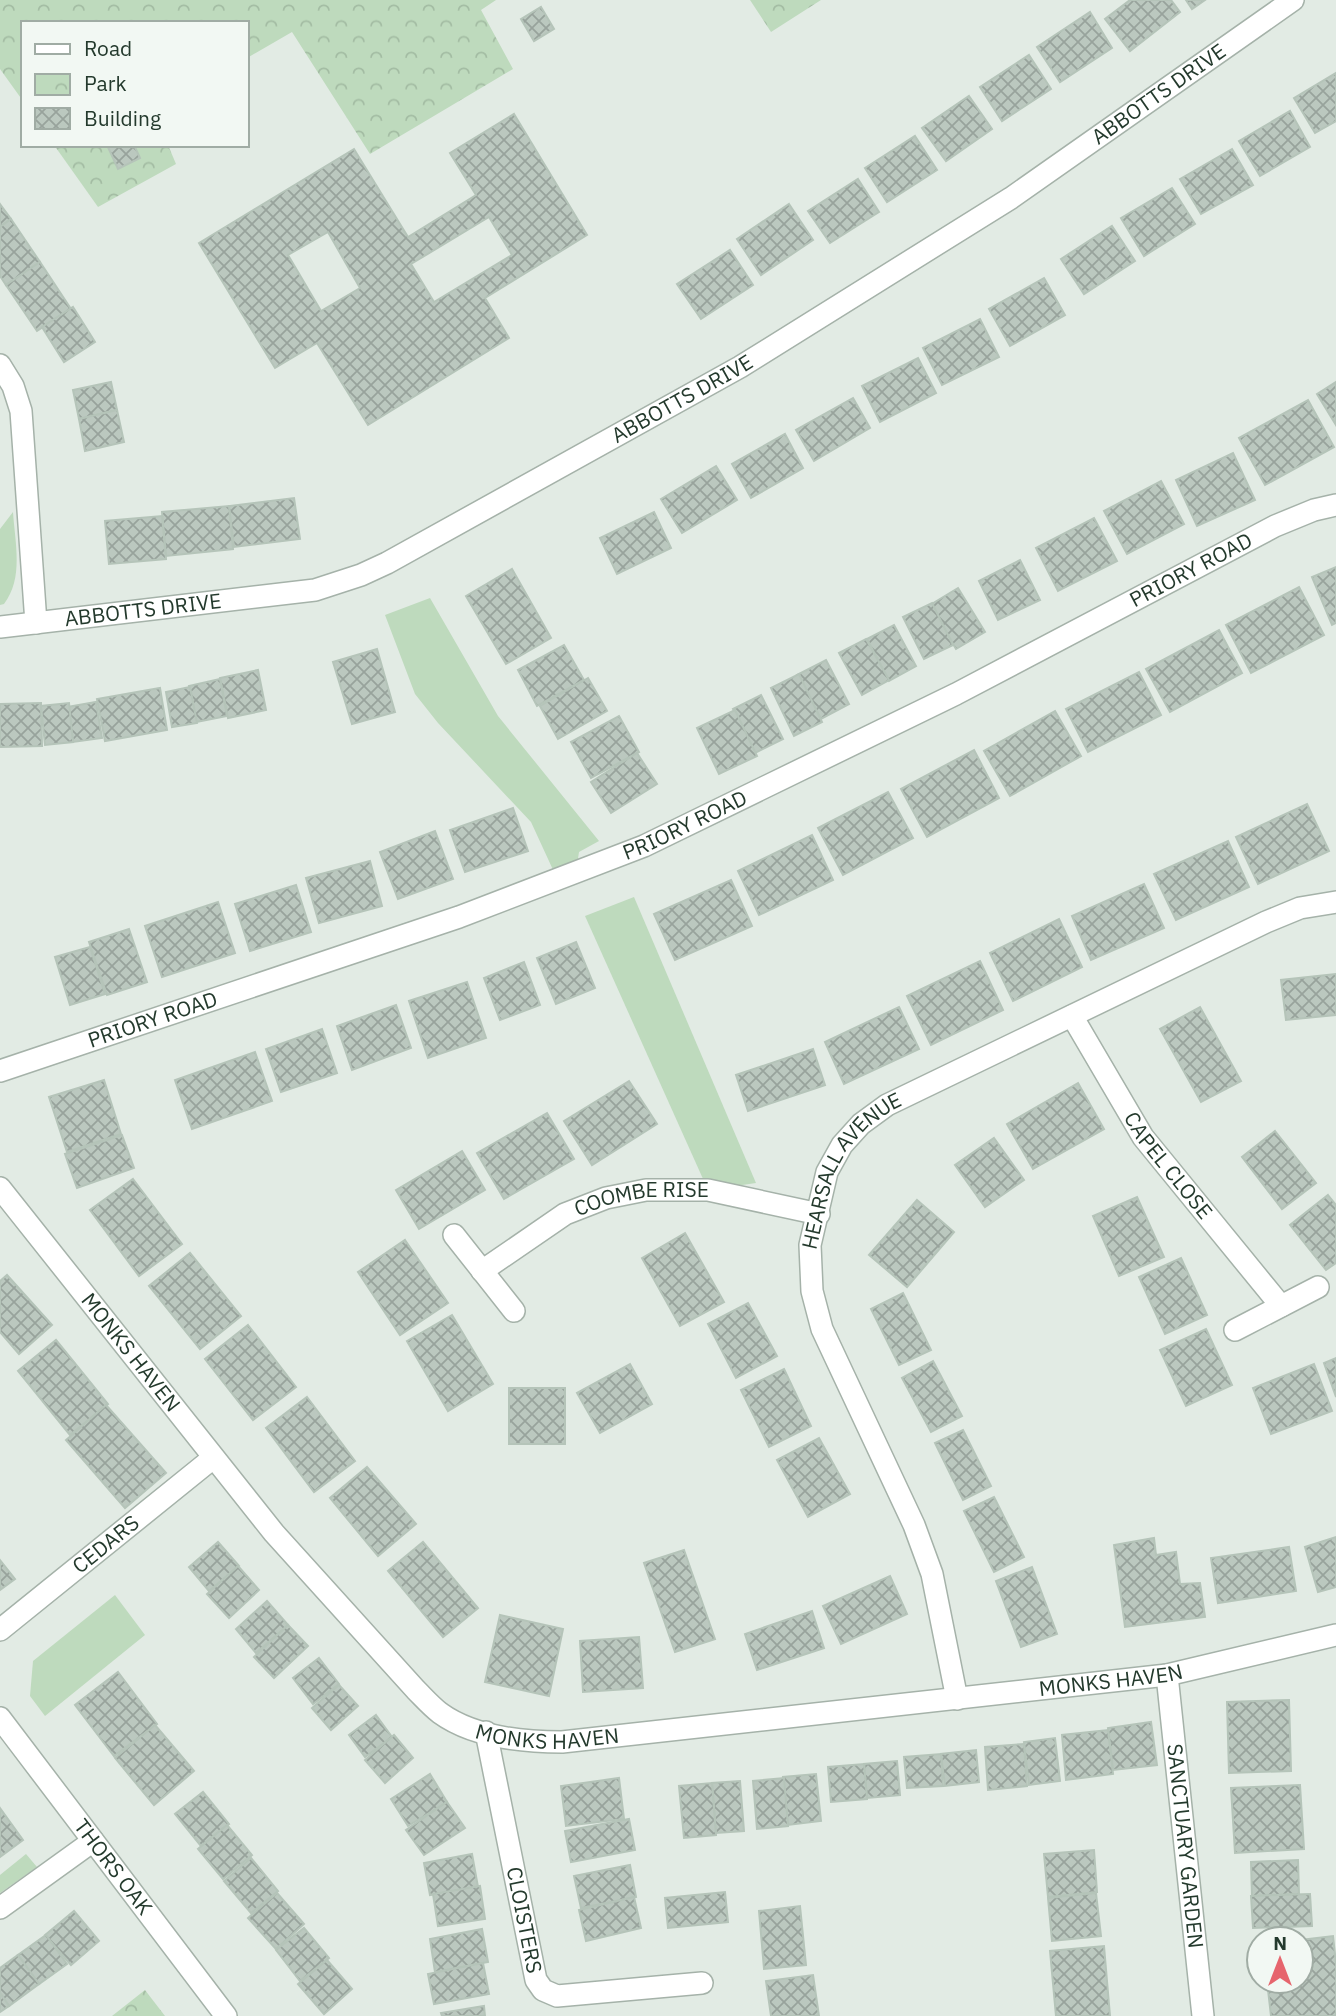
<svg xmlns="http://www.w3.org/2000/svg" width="1336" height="2016" font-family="'IBM Plex Sans',sans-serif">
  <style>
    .green { fill: #bedabd }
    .park { fill: url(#park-crowns) }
    .building { fill: url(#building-cross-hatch); stroke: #b5c4b9; stroke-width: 2; fill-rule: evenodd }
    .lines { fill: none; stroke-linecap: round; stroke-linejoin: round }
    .street-casing { stroke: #a5b2a9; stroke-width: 24 }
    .street { stroke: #fff; stroke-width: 21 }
    .labels { text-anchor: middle; stroke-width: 5; stroke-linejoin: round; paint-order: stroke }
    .street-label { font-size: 21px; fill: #243a2d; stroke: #f2f8f3 }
  </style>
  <defs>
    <pattern id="park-crowns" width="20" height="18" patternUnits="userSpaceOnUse" patternTransform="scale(1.75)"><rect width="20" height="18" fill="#bedabd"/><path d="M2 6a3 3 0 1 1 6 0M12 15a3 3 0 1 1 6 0" fill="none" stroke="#a3bca3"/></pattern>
    <pattern id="building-cross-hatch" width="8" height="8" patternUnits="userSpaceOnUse" patternTransform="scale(1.75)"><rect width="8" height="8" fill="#bbc8bf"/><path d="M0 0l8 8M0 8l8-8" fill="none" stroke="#98a39c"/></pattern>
  </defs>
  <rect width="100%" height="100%" fill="#e2ebe4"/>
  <!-- green -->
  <g class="green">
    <path d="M13,512C15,543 24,578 4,604L0,605V529Z"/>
    <path d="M430,598L498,716L599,841L579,852L577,865L554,872L531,822L438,723L415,694L385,615Z"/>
    <path d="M634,897L756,1183L708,1190L585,916Z"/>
    <path d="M115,1595L145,1635L45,1716L30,1696L33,1661Z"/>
    <path d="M26,1854L37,1867L0,1893V1875Z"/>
  </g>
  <!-- park -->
  <g class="park">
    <path d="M0,0H496L481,10L513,69L370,154L292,32L247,58V23H23V101L0,69Z"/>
    <path d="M750,0H821L771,32Z"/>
    <path d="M54,145H168L176,164L98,207Z"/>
    <path d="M145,1990L165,2016H112Z"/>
  </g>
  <!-- building -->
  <g class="building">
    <path d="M1130,0H1171L1180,12L1130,51L1105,19Z"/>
    <path d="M1186,0H1205L1192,9Z"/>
    <path d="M541,7L554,29L534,41L521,19Z"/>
    <path d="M1090,12L1112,48L1060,82L1037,47Z"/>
    <path d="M1029,55L1051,89L1002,121L980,87Z"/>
    <path d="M1336,73V121L1315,133L1294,98Z"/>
    <path d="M969,96L992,129L946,161L922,128Z"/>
    <path d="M1290,111L1310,147L1260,176L1239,141Z"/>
    <path d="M514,114L587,235L485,298L509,338L368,425L317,343L275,368L199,243L354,149L408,237L476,195L450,153ZM489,217L512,255L434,302L411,264ZM328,232L360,288L321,311L288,255Z"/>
    <path d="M915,136L937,170L887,202L865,168Z"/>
    <path d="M107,145H134L140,158L118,169Z"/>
    <path d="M1232,149L1253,185L1201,214L1180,179Z"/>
    <path d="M858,179L879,212L830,243L808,211Z"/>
    <path d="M1172,188L1195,224L1144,256L1121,218Z"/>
    <path d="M0,204L11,219L0,227Z"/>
    <path d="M789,204L813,240L761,275L737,239Z"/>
    <path d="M11,219L40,262L6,285L0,276V227Z"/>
    <path d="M1112,226L1135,261L1084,294L1061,259Z"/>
    <path d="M730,250L753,285L701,319L677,284Z"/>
    <path d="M40,262L71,309L37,331L6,285Z"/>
    <path d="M1044,278L1065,315L1010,346L989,309Z"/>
    <path d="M73,307L95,342L64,362L42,327Z"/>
    <path d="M980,319L999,357L942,385L923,348Z"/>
    <path d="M918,358L936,393L880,422L862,386Z"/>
    <path d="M111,382L117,410L79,419L73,390Z"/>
    <path d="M1336,382V425L1317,394Z"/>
    <path d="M853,398L870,428L814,461L796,430Z"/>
    <path d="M1308,400L1334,447L1265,485L1239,438Z"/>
    <path d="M117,410L124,442L85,451L79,419Z"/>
    <path d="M785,434L803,468L751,498L732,464Z"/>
    <path d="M1233,453L1255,500L1197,526L1176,480Z"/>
    <path d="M716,466L737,500L682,533L661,499Z"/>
    <path d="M1161,481L1184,524L1127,554L1104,511Z"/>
    <path d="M294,498L300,539L234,547L229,506Z"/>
    <path d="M229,506L233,549L166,556L162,512Z"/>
    <path d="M654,512L671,548L617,574L600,538Z"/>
    <path d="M162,516L166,559L109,564L105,521Z"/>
    <path d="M1094,518L1117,561L1058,591L1036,548Z"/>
    <path d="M1020,560L1040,600L998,620L979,581Z"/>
    <path d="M1336,567V623L1332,625L1312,577Z"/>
    <path d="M512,569L551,638L506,664L466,596Z"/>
    <path d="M1299,587L1324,635L1251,673L1226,625Z"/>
    <path d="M958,588L985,632L956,649L930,605Z"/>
    <path d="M932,603L953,645L924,659L903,617Z"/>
    <path d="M894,625L916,666L889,681L867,639Z"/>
    <path d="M1219,630L1242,673L1170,712L1146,669Z"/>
    <path d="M866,639L889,680L862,695L839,653Z"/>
    <path d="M564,645L584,680L537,706L518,670Z"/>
    <path d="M377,649L395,712L352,724L333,662Z"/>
    <path d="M826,660L849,704L821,719L797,675Z"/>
    <path d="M258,670L266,710L228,718L220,678Z"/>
    <path d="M1139,672L1161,715L1088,752L1066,709Z"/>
    <path d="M799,674L822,722L794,736L771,688Z"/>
    <path d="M588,678L607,711L558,739L540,706Z"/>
    <path d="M220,679L227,716L196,722L189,686Z"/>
    <path d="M190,687L197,723L172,727L166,692Z"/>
    <path d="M160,688L167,730L105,741L97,699Z"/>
    <path d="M761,695L783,739L755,753L733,709Z"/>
    <path d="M96,702L102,738L73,742L67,707Z"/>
    <path d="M41,703L42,746L0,747V704Z"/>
    <path d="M69,703L73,742L45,745L41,706Z"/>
    <path d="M735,710L757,756L719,774L697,728Z"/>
    <path d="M1055,711L1081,756L1010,796L984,751Z"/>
    <path d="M619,716L639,752L591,778L571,742Z"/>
    <path d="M974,750L999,798L927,837L901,789Z"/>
    <path d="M637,753L657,784L611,813L591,782Z"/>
    <path d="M888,792L913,838L843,875L818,828Z"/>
    <path d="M1307,804L1329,851L1258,884L1236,837Z"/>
    <path d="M513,808L528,851L465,872L450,830Z"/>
    <path d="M435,831L453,879L398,899L380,852Z"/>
    <path d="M812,835L833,880L759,915L738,871Z"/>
    <path d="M1228,841L1249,887L1176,920L1154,874Z"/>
    <path d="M370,861L382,906L319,923L306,878Z"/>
    <path d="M731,880L752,926L675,960L654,914Z"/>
    <path d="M1144,884L1164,928L1091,960L1072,916Z"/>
    <path d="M296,885L311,932L250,951L235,904Z"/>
    <path d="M218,902L235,953L162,977L145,926Z"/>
    <path d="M1059,919L1082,967L1013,1001L990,953Z"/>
    <path d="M129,929L147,982L107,995L89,942Z"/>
    <path d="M576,942L595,988L556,1004L537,958Z"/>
    <path d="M90,947L105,994L70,1005L55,957Z"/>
    <path d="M980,961L1003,1010L931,1045L907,996Z"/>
    <path d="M524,962L540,1005L500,1020L484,978Z"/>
    <path d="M1336,974V1015L1286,1020L1281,980Z"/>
    <path d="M467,982L486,1038L428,1058L409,1001Z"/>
    <path d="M396,1005L411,1048L352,1070L337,1026Z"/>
    <path d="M899,1007L919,1049L844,1084L825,1042Z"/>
    <path d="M1200,1007L1241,1081L1201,1102L1160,1029Z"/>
    <path d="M322,1029L337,1073L281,1092L266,1049Z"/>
    <path d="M813,1049L825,1085L748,1111L736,1075Z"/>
    <path d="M255,1052L272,1101L192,1129L175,1080Z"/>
    <path d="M104,1080L121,1134L67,1152L49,1097Z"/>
    <path d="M629,1081L657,1124L592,1165L564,1121Z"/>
    <path d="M1078,1083L1104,1129L1033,1169L1007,1124Z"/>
    <path d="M547,1113L574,1159L504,1199L477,1153Z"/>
    <path d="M1275,1131L1316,1183L1282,1209L1242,1157Z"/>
    <path d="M122,1135L134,1168L77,1188L65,1154Z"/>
    <path d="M994,1138L1024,1180L985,1207L955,1165Z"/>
    <path d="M462,1151L485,1190L419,1229L396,1190Z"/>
    <path d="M133,1179L182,1244L139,1276L90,1210Z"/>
    <path d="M1328,1195L1336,1205V1263L1326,1270L1290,1225Z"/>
    <path d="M1137,1197L1164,1257L1119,1276L1093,1216Z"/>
    <path d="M917,1200L954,1232L907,1287L869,1255Z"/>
    <path d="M685,1233L724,1302L680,1326L642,1258Z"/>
    <path d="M405,1240L448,1303L400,1335L358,1272Z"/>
    <path d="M190,1253L241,1316L200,1349L149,1286Z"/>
    <path d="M1181,1258L1207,1315L1165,1334L1139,1277Z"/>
    <path d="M7,1275L52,1325L19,1354L0,1332V1281Z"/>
    <path d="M903,1293L931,1350L899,1365L871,1309Z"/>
    <path d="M748,1303L777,1356L736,1378L708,1324Z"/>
    <path d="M452,1315L493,1384L448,1411L407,1341Z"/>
    <path d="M248,1325L296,1387L253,1420L205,1359Z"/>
    <path d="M1206,1329L1232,1385L1186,1406L1160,1350Z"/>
    <path d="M56,1340L108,1404L70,1435L18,1371Z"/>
    <path d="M1336,1358V1397L1324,1363Z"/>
    <path d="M933,1361L962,1416L931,1432L902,1378Z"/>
    <path d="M630,1364L652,1404L600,1433L577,1393Z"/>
    <path d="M1314,1364L1332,1411L1271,1434L1253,1388Z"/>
    <path d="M784,1369L811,1426L769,1447L741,1390Z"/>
    <rect x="509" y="1388" width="56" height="56"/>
    <path d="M307,1397L355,1461L314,1492L266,1428Z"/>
    <path d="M106,1405L166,1473L125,1508L66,1440Z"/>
    <path d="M963,1430L991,1486L963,1500L935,1443Z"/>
    <path d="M819,1438L850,1494L808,1517L777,1460Z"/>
    <path d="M367,1467L416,1524L378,1556L330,1498Z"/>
    <path d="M994,1497L1024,1557L994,1572L964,1511Z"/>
    <path d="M1336,1537V1587L1318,1592L1305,1547Z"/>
    <path d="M1154,1538L1156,1555L1176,1552L1180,1584L1200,1583L1205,1617L1125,1627L1114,1545Z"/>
    <path d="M218,1542L239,1566L209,1591L189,1567Z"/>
    <path d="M423,1542L478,1608L443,1637L388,1571Z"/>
    <path d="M1289,1547L1296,1591L1218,1603L1211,1558Z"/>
    <path d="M684,1550L715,1639L675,1652L644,1563Z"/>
    <path d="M0,1560L15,1579L0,1590Z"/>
    <path d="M238,1566L259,1590L229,1618L207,1594Z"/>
    <path d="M1032,1567L1057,1634L1021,1647L996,1581Z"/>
    <path d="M890,1576L907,1614L841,1644L823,1606Z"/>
    <path d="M267,1601L288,1625L256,1653L236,1629Z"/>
    <path d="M812,1611L824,1648L757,1670L745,1634Z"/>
    <path d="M500,1615L563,1629L549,1696L485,1682Z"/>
    <path d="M288,1625L308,1646L274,1678L254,1657Z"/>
    <path d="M639,1637L643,1688L583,1692L580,1641Z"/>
    <path d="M319,1658L339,1684L313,1704L293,1678Z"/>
    <path d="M118,1672L157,1724L114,1756L75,1705Z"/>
    <path d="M339,1685L358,1706L331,1730L312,1708Z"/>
    <path d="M1289,1700L1291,1771L1229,1773L1227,1702Z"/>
    <path d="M376,1715L392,1737L365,1757L349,1735Z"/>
    <path d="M1151,1722L1157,1765L1113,1770L1108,1728Z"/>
    <path d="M155,1725L194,1771L154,1805L115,1758Z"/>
    <path d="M1108,1730L1113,1774L1066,1780L1062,1735Z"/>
    <path d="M394,1735L413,1758L385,1783L365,1760Z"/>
    <path d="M1055,1738L1060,1781L1029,1785L1024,1742Z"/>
    <path d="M1024,1744L1027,1786L988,1790L985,1747Z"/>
    <path d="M976,1750L979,1782L945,1786L941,1754Z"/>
    <path d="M941,1754L943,1786L907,1788L904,1757Z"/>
    <path d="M897,1761L900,1795L867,1798L864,1764Z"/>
    <path d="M864,1764L867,1799L831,1802L828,1767Z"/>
    <path d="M430,1774L447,1802L408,1826L391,1799Z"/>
    <path d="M816,1774L821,1821L788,1825L783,1777Z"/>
    <path d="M619,1778L624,1819L566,1826L561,1786Z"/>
    <path d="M784,1778L788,1826L757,1829L753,1781Z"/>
    <path d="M740,1781L744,1831L716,1833L712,1783Z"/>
    <path d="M712,1783L716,1835L684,1838L679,1786Z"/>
    <path d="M1300,1785L1304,1849L1235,1853L1231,1788Z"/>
    <path d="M203,1792L229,1824L201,1846L175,1814Z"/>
    <path d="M447,1802L465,1828L424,1855L406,1830Z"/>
    <path d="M0,1808L23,1840L0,1857Z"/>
    <path d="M629,1819L635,1850L571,1862L565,1831Z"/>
    <path d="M227,1825L252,1855L223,1879L198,1849Z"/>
    <path d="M1094,1850L1097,1892L1048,1897L1044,1854Z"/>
    <path d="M472,1854L478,1887L430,1895L424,1863Z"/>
    <path d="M251,1858L278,1891L251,1913L224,1881Z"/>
    <path d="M1298,1860L1299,1894L1252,1896L1251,1862Z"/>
    <path d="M630,1865L636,1897L581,1908L574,1876Z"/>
    <path d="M480,1886L485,1919L438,1926L433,1894Z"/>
    <path d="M725,1892L728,1922L668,1928L665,1898Z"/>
    <path d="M277,1893L304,1924L276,1949L248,1918Z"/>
    <path d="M1096,1893L1101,1936L1052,1941L1048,1898Z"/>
    <path d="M1310,1894L1312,1926L1253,1928L1251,1896Z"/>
    <path d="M634,1897L641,1928L586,1941L579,1910Z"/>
    <path d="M800,1906L806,1965L764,1969L759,1911Z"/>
    <path d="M74,1911L99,1941L71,1965L45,1935Z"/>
    <path d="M304,1928L329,1958L300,1981L276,1950Z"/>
    <path d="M482,1929L488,1962L435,1972L430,1939Z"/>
    <path d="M46,1935L67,1964L39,1984L18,1955Z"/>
    <path d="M1333,1936L1336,1963V2016H1271L1267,1981H1301V1940Z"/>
    <path d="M1104,1946L1110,2016H1056L1050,1951Z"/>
    <path d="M18,1955L39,1984L9,2006L0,1993V1968Z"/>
    <path d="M327,1960L352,1989L324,2014L298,1984Z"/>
    <path d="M483,1963L489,1994L434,2004L428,1974Z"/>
    <path d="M813,1975L819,2016H771L766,1981Z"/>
    <path d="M0,1993L9,2006L0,2012Z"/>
    <path d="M484,2006L485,2016H442L441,2013Z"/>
  </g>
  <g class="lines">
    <!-- street casing -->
    <g class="street-casing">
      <g id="street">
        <path d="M0,365L13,386L21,411L36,623"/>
        <path id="s1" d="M0,627L315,590L361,575L387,563L740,367L1011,198L1293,0"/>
        <path id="s2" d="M1072,1016L1143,1137L1281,1306"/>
        <path id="s3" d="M0,1071L459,917L644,846L956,694L1275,526L1314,510L1336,505"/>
        <path id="s4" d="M0,1188L274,1533L416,1690C424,1698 431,1706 440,1713C473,1737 522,1742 562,1742L1167,1675L1336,1635"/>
        <path d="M454,1235L514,1311"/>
        <path id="s5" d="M482,1271L565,1214L606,1198L646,1190H708L819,1214"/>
        <path d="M1235,1330L1318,1287"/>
        <path id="s6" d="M0,1630L213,1458"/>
        <path id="s7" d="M1167,1675L1203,2016"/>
        <path id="s8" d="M957,1699L932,1574L914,1525L822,1329L812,1291L810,1245L827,1172L842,1145L861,1124L887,1105L1266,922L1300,908L1336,902"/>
        <path id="s9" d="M0,1718L226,2016"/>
        <path id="s10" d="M486,1732L536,1980L543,1990L557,1996L702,1983"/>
        <path d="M0,1908L93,1841"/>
      </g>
    </g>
    <!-- street -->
    <use href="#street" class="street"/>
  </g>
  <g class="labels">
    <!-- street labels -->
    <g class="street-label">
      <text dy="7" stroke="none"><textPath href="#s1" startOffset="1298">ABBOTTS DRIVE</textPath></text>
      <text dy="7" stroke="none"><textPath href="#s1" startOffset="732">ABBOTTS DRIVE</textPath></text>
      <text dy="7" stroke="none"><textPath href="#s3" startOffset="1295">PRIORY ROAD</textPath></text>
      <text dy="7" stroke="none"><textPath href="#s1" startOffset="144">ABBOTTS DRIVE</textPath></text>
      <text dy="7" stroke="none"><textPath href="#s3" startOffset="728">PRIORY ROAD</textPath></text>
      <text dy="7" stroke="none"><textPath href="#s3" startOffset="161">PRIORY ROAD</textPath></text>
      <text dy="7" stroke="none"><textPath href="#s2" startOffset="178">CAPEL CLOSE</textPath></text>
      <text dy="7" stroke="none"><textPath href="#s8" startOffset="570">HEARSALL AVENUE</textPath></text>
      <text dy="7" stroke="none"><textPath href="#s5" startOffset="180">COOMBE RISE</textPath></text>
      <text dy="7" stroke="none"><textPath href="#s4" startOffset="210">MONKS HAVEN</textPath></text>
      <text dy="7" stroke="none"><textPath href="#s6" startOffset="136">CEDARS</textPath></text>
      <text dy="7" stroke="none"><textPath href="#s4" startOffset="1365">MONKS HAVEN</textPath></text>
      <text dy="7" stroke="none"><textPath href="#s4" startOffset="798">MONKS HAVEN</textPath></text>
      <text dy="7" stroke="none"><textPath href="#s7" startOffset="172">SANCTUARY GARDEN</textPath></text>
      <text dy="7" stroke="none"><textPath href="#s9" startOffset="187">THORS OAK</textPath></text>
      <text dy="7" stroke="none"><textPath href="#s10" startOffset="192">CLOISTERS</textPath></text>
    </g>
  </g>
  <!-- legend -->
  <rect x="21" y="21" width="228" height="126" fill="#f2f8f3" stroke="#a0aca4" stroke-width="2"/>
  <rect x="35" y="44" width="35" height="10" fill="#ffffff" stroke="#a0aca4" stroke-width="2"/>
  <text x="84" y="56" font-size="21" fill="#243a2d">Road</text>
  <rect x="35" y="74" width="35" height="21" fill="url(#park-crowns)" stroke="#a0aca4" stroke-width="2"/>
  <text x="84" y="91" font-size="21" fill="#243a2d">Park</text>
  <rect x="35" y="108" width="35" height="21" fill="url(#building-cross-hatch)" stroke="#a0aca4" stroke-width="2"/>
  <text x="84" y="126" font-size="21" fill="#243a2d">Building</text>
  <!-- north arrow -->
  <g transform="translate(1280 1960)"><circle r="33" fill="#f2f8f3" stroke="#a0aca4" stroke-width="2"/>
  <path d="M0-5L12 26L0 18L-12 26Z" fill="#e6656d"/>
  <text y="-10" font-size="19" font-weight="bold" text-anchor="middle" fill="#243a2d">N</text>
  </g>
</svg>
